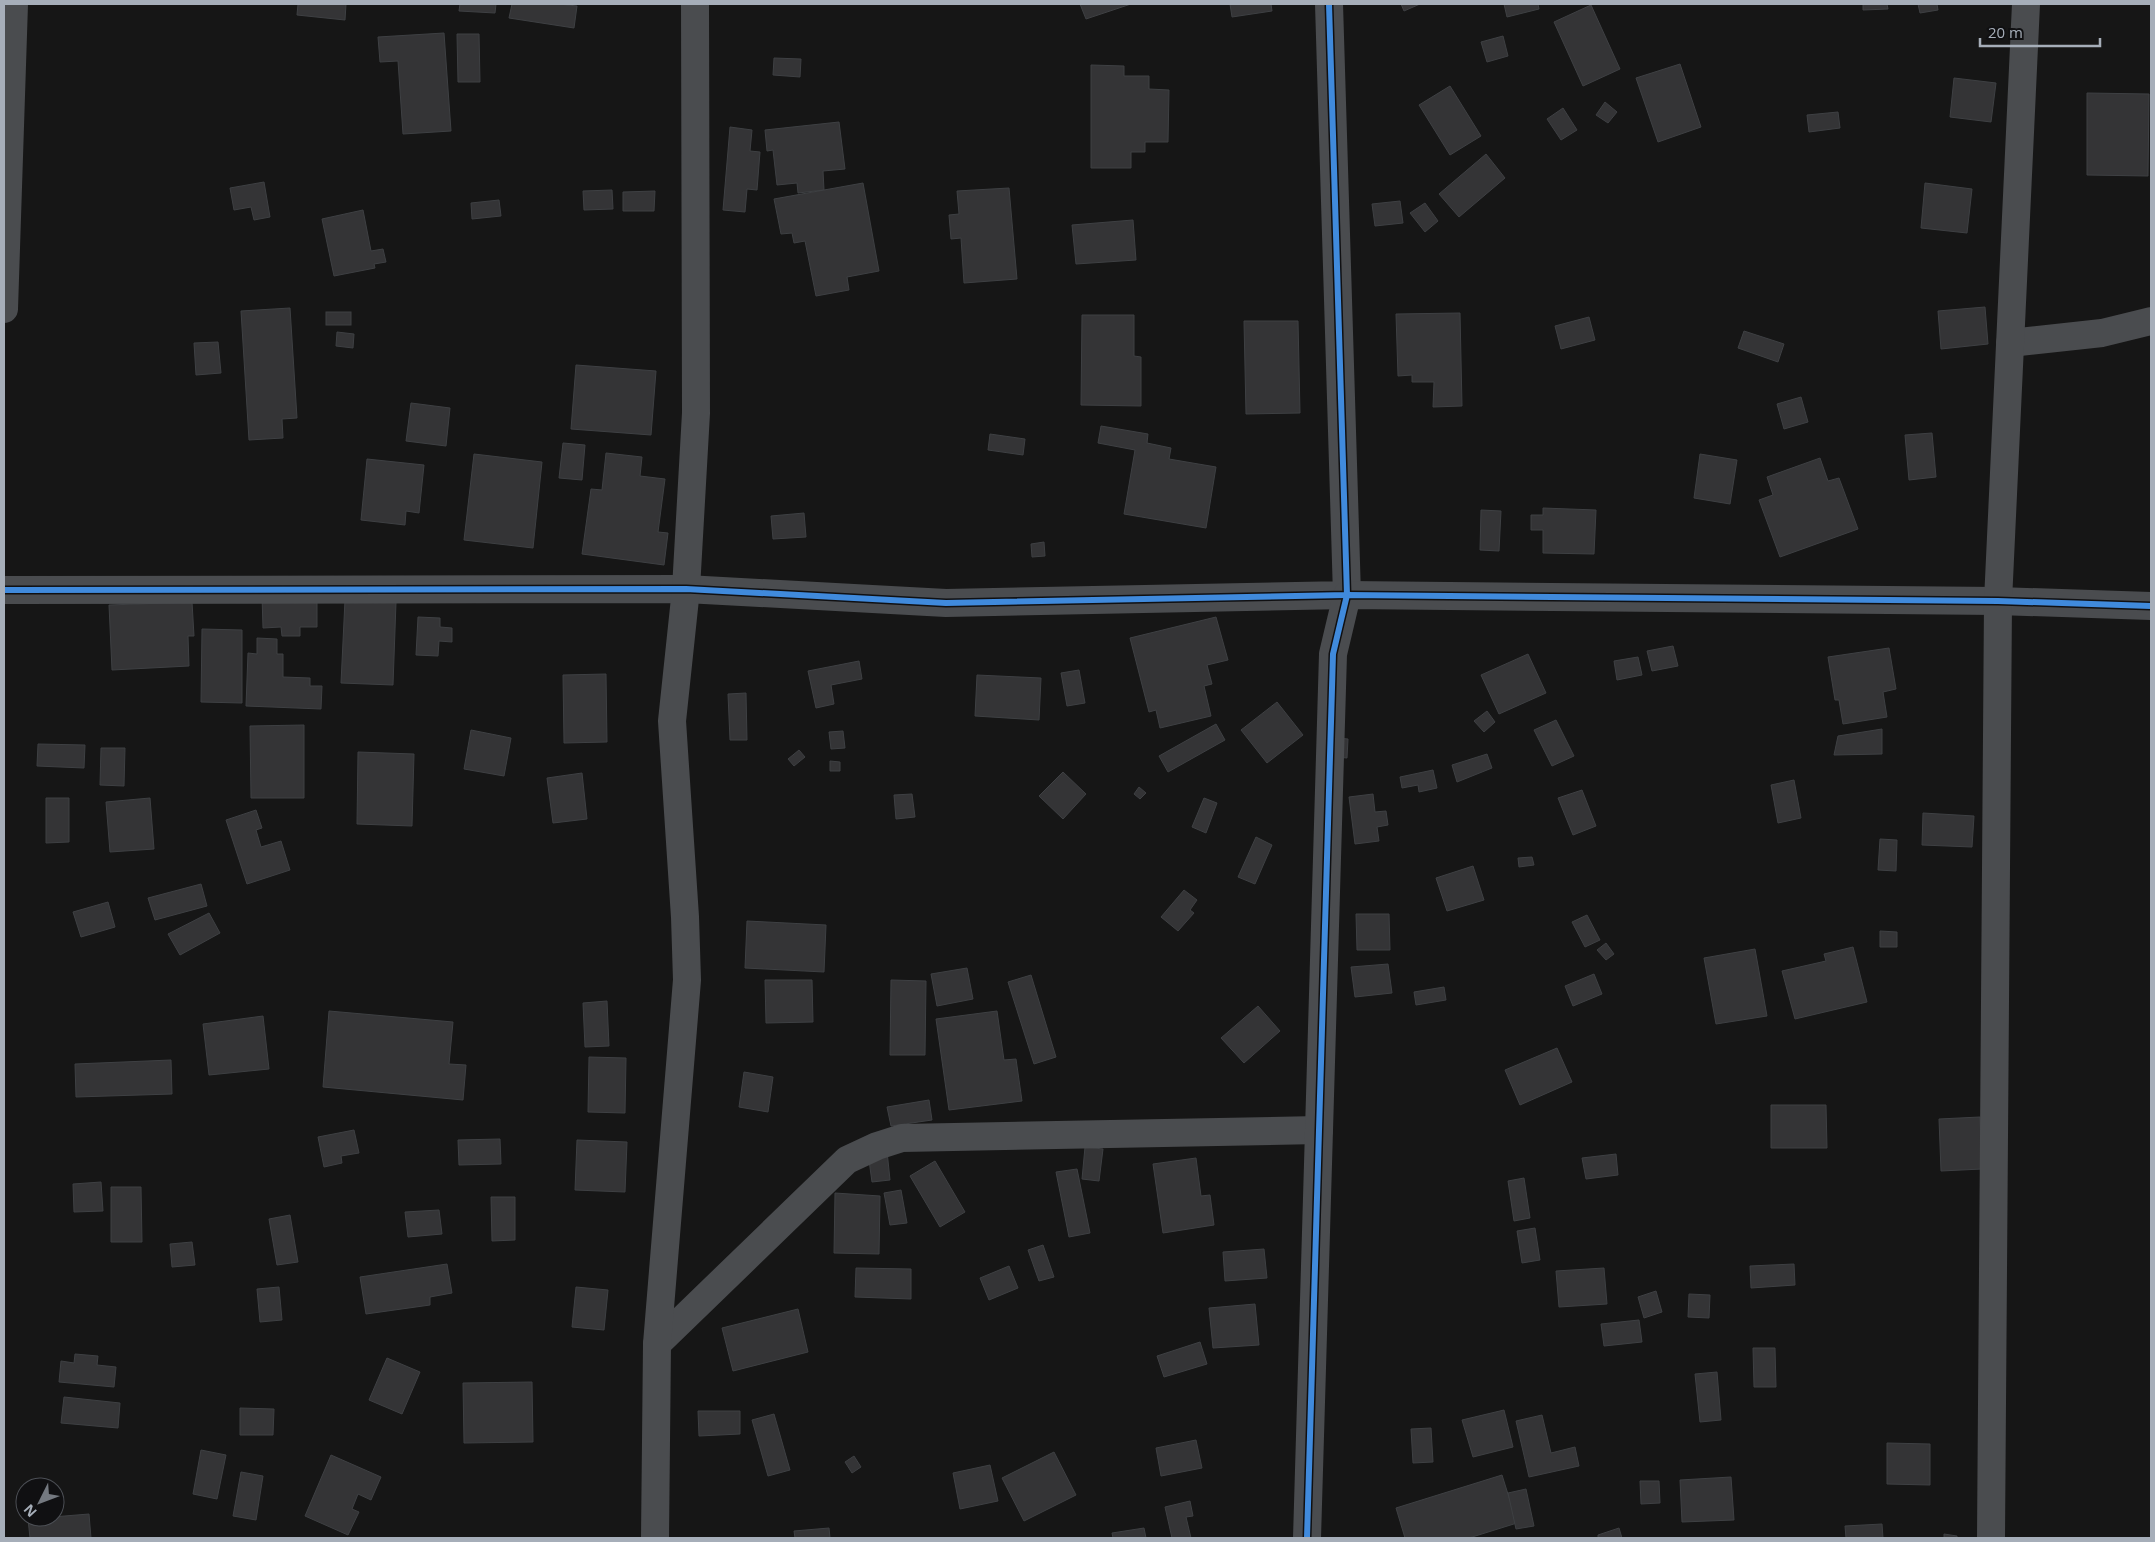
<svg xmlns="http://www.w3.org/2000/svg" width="2155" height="1542" font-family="'Open Sans',sans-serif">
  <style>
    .building { fill: #343436; stroke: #3e4043 }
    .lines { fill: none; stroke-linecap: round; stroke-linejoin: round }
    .minor { stroke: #4a4c4f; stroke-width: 28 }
    .cycleway-casing { stroke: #101012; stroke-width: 9 }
    .cycleway { stroke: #408adc; stroke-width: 6 }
  </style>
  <rect width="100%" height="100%" fill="#161616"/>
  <!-- building -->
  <g class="building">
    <path d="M298,4H346L345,20L297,15Z"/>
    <path d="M460,4H496L495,13L459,11Z"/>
    <path d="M512,4H559L577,6L574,28L509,18Z"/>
    <path d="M1080,4H1131L1086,19Z"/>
    <path d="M1230,4H1271L1272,11L1232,17Z"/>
    <path d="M1401,4H1420L1404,11Z"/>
    <path d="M1504,4H1538L1539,9L1507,17Z"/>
    <path d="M1863,4H1887L1888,9L1863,10Z"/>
    <path d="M1918,4H1937L1938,10L1920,13Z"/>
    <path d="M1591,5L1620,69L1583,86L1554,22Z"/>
    <path d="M444,33L451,131L403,134L398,61L380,62L378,37Z"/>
    <path d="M457,34H479L480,82H458Z"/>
    <path d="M1503,36L1508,56L1487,62L1481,42Z"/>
    <path d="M774,58L801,59L800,77L773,75Z"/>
    <path d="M1680,64L1701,127L1658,142L1636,78Z"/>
    <path d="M1091,65L1124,66V76H1149V89L1169,90L1168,142H1145V152H1131V168H1091Z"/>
    <path d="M1954,78L1996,83L1991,122L1950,117Z"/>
    <path d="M1450,86L1481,136L1450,155L1419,105Z"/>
    <path d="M2087,93L2149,94L2148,176L2087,175Z"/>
    <path d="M1605,102L1617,112L1608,123L1596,115Z"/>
    <path d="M1563,108L1577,130L1561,140L1547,119Z"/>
    <path d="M1838,112L1840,128L1809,132L1807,115Z"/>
    <path d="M839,122L845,169L823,171L824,190L798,193L797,183L777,185L773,150L767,151L765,130Z"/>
    <path d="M730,127L752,130L750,151L760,152L757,190L747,189L745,212L723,210Z"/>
    <path d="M1486,154L1505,178L1459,217L1439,194Z"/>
    <path d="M264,182L270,217L254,220L251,207L234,210L230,188Z"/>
    <path d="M863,183L879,271L847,277L849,290L816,296L805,241L794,243L792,233L781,234L774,199Z"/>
    <path d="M1925,183L1972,189L1967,233L1921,228Z"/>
    <path d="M1009,188L1017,279L964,283L961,238L951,239L949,215L959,214L957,191Z"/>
    <path d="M612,190L613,209L584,210L583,191Z"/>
    <path d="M655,191L654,211H623V192Z"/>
    <path d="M499,200L501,216L472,219L471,203Z"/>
    <path d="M1400,201L1403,223L1375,226L1372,204Z"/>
    <path d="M1425,203L1438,221L1425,232L1410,213Z"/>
    <path d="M363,210L371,251L383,249L386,262L374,264L375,268L334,276L322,219Z"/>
    <path d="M1133,220L1136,260L1076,264L1072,225Z"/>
    <path d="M1985,307L1988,344L1941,349L1938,311Z"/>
    <path d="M290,308L297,418L282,419L283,438L249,440L241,311Z"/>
    <rect x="326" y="312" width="25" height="13"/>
    <path d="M1460,313L1462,406L1433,407L1434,382H1412V375L1398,376L1396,314Z"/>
    <path d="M1082,315H1134V356L1141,357V406L1081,405Z"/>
    <path d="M1589,317L1595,340L1561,349L1555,326Z"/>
    <path d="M1244,321H1298L1300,413L1246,414Z"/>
    <path d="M1744,331L1784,344L1778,362L1738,348Z"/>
    <path d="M337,332L354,334L353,348L336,346Z"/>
    <path d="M218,342L221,373L196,375L194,343Z"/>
    <path d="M576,365L656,371L651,435L571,429Z"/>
    <path d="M1801,397L1808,422L1784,429L1777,404Z"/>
    <path d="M411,403L450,408L446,446L406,441Z"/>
    <path d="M1101,426L1148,434L1147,443L1171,448L1169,459L1216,467L1206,528L1124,514L1135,450L1098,443Z"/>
    <path d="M1932,433L1936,477L1909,480L1905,435Z"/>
    <path d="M990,434L1025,439L1023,455L988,450Z"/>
    <path d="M563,443L585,445L582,480L559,478Z"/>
    <path d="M606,453L642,457L640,476L665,479L658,532L668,533L664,565L582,554L591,489L602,490Z"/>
    <path d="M474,454L542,462L533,548L464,540Z"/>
    <path d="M1700,454L1737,460L1730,504L1694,498Z"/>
    <path d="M1820,458L1828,481L1839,478L1858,529L1780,557L1759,500L1773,495L1767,477Z"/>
    <path d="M367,459L424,465L419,513L406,511L405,525L361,520Z"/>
    <path d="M1543,508L1596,510L1594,554L1543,553V530H1531V515H1543Z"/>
    <path d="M1481,510L1501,511L1499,551L1480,550Z"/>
    <path d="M804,513L806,537L773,539L771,516Z"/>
    <path d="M1044,542L1045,556L1032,557L1031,544Z"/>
    <path d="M262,596H317V627H300V636H282L281,627L263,628Z"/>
    <path d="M345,600L396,602L393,685L341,683Z"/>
    <path d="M192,602L194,636H188L189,666L112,670L109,605Z"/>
    <path d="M418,617L440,618V627L452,628V642L439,641L438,656L416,655Z"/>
    <path d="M1216,617L1228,660L1207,665L1212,684L1204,686L1211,716L1160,728L1156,710L1149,712L1130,638Z"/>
    <path d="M202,629L242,630V703L201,702Z"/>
    <path d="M257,638L277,639V654H283V677L310,678V686H322L321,709L246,706L248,653L257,654Z"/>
    <path d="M1673,646L1678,666L1652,671L1647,651Z"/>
    <path d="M1889,648L1896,689L1883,692L1887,717L1843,724L1839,700H1835L1828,657Z"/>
    <path d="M1528,654L1546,693L1499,714L1481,675Z"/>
    <path d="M1638,657L1642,675L1617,680L1614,661Z"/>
    <path d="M859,661L862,679L831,685L834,704L816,708L808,671Z"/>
    <path d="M1079,670L1085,703L1067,706L1061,673Z"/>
    <path d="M606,674L607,742L564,743L563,675Z"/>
    <path d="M977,675L1041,678L1039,720L975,716Z"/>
    <path d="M746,693L747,740H730L728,694Z"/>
    <path d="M1277,702L1303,735L1267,763L1241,730Z"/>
    <path d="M1487,711L1495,722L1484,732L1474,721Z"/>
    <path d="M1556,720L1574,756L1552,766L1534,730Z"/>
    <path d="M1216,724L1225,740L1168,772L1159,756Z"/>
    <path d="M304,725V798H251L250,726Z"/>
    <path d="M1882,729V754L1834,755L1838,736Z"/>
    <path d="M471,730L511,738L504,776L464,769Z"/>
    <path d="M843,731L845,748L831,749L829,732Z"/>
    <path d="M1338,738L1348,739L1347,758L1337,757Z"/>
    <path d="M38,744L85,745L84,768L37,766Z"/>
    <path d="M101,748H125L124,786L100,785Z"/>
    <path d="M799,750L805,757L794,766L788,759Z"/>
    <path d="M358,752L414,754L412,826L357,824Z"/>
    <path d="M1487,754L1492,768L1457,782L1452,765Z"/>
    <path d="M830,761L840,762V771H830Z"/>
    <path d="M1433,770L1437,788L1419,792L1418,785L1402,788L1400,777Z"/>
    <path d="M1063,772L1086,794L1063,819L1039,796Z"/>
    <path d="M582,773L587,819L553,823L547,778Z"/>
    <path d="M1794,780L1801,818L1778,823L1771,785Z"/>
    <path d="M1139,787L1146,793L1140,799L1134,794Z"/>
    <path d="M1582,790L1596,826L1573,835L1558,798Z"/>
    <path d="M912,794L915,817L896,819L894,795Z"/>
    <path d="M1373,794L1375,812L1386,811L1388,825L1377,827L1379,841L1355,844L1349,797Z"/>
    <path d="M46,798H69V842L46,843Z"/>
    <path d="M150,798L154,849L110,852L106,802Z"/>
    <path d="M1204,798L1217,803L1206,833L1192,827Z"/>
    <path d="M256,810L262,828L256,830L261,847L281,841L290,870L247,884L226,820Z"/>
    <path d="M1923,813L1974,816L1972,847L1922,845Z"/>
    <path d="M1256,837L1272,845L1255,884L1238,877Z"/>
    <path d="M1880,839L1897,840L1896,871L1878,870Z"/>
    <path d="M1532,857L1534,865L1519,867L1518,858Z"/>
    <path d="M1473,866L1484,900L1447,911L1436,878Z"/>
    <path d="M201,884L207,906L155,920L148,898Z"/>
    <path d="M1184,890L1197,900L1190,910L1194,913L1178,931L1161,917Z"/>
    <path d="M108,902L115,927L81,937L73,912Z"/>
    <path d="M209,913L220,933L180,955L168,934Z"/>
    <path d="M1356,914H1389L1390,950H1357Z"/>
    <path d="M1587,915L1600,940L1585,947L1572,922Z"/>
    <path d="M747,921L826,925L824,972L745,968Z"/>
    <path d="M1880,931L1897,932V947H1880Z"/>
    <path d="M1606,943L1614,954L1606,960L1597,950Z"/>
    <path d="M1853,947L1867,1002L1795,1019L1782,971L1826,961L1824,954Z"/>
    <path d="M1755,949L1767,1016L1716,1024L1704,958Z"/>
    <path d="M1388,964L1392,993L1355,997L1351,967Z"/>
    <path d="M967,968L973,999L937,1006L931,974Z"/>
    <path d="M1594,974L1602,994L1573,1006L1565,986Z"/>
    <path d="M1031,975L1056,1057L1034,1064L1008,982Z"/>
    <path d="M765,980H812L813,1022L766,1023Z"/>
    <path d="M891,980L926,981L925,1055H890Z"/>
    <path d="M1444,987L1446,1000L1416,1005L1414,992Z"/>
    <path d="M607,1001L609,1046L585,1047L583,1003Z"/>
    <path d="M1258,1006L1280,1031L1244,1063L1221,1038Z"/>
    <path d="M329,1011L453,1022L449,1064L466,1065L463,1100L323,1087Z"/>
    <path d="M997,1011L1004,1060L1016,1059L1022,1101L949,1110L936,1019Z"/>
    <path d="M263,1016L269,1069L209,1075L203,1024Z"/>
    <path d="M1557,1048L1572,1082L1520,1105L1505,1070Z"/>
    <path d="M589,1057L626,1058L625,1113L588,1112Z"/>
    <path d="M171,1060L172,1094L76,1097L75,1064Z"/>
    <path d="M744,1072L773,1077L768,1112L739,1107Z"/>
    <path d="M929,1100L932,1120L891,1126L887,1107Z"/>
    <path d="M1771,1105H1826L1827,1148H1771Z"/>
    <path d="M1980,1117L1982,1169L1941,1171L1939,1119Z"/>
    <path d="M354,1130L359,1153L341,1156L342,1163L324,1167L318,1137Z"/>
    <path d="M500,1139L501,1164L459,1165L458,1140Z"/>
    <path d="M577,1140L627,1142L625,1192L575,1190Z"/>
    <path d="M1085,1147L1103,1149L1099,1181L1082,1179Z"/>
    <path d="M887,1151L890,1180L872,1182L868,1153Z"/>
    <path d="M1616,1154L1618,1175L1586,1179L1582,1158Z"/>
    <path d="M1196,1158L1201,1196L1210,1195L1214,1225L1163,1233L1153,1164Z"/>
    <path d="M935,1161L965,1212L940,1227L910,1176Z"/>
    <path d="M1077,1169L1090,1233L1069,1237L1056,1172Z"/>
    <path d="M1524,1178L1530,1218L1514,1221L1508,1181Z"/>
    <path d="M101,1182L103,1211L74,1212L73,1184Z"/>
    <path d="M111,1187H141L142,1242H111Z"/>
    <path d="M901,1190L907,1223L890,1225L884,1193Z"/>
    <path d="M835,1193L880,1196L879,1254L834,1253Z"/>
    <path d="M491,1197H515V1240L492,1241Z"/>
    <path d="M439,1210L442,1234L408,1237L405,1212Z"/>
    <path d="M290,1215L298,1262L277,1265L269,1219Z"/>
    <path d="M1535,1228L1540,1260L1522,1263L1517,1231Z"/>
    <path d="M192,1242L195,1265L172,1267L170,1244Z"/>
    <path d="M1043,1245L1054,1277L1039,1281L1028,1250Z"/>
    <path d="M1264,1249L1267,1278L1225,1281L1223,1252Z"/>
    <path d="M447,1264L452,1293L430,1297V1305L366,1314L360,1277Z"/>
    <path d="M1794,1264L1795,1285L1751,1288L1750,1266Z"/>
    <path d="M1009,1266L1018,1288L989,1300L980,1278Z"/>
    <path d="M856,1268L911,1269V1299L855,1297Z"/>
    <path d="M1604,1268L1607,1304L1559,1307L1556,1271Z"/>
    <path d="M279,1287L282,1320L260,1322L257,1289Z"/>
    <path d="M576,1287L608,1290L604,1330L572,1327Z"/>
    <path d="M1656,1291L1662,1312L1644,1318L1638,1297Z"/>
    <path d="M1689,1294L1710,1295L1709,1318L1688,1317Z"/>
    <path d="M1255,1304L1259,1345L1213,1348L1209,1308Z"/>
    <path d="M798,1309L808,1352L733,1371L722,1328Z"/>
    <path d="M1639,1320L1642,1342L1604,1346L1601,1324Z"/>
    <path d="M1200,1342L1207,1364L1164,1377L1157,1356Z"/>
    <path d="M1753,1348H1775L1776,1387H1754Z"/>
    <path d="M75,1354L98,1356L97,1365L116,1367L114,1387L59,1382L61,1361L74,1363Z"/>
    <path d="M387,1358L420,1372L402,1414L369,1400Z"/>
    <path d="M1717,1372L1721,1420L1700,1422L1695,1374Z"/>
    <path d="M532,1382L533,1442L464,1443L463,1383Z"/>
    <path d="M64,1397L120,1403L118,1428L61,1423Z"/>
    <path d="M240,1408L274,1409L273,1435H240Z"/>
    <path d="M1504,1410L1513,1447L1473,1457L1462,1420Z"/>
    <path d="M698,1411H740V1434L699,1436Z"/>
    <path d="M774,1414L790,1470L768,1476L752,1420Z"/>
    <path d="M1542,1415L1551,1453L1575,1447L1579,1466L1529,1477L1516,1421Z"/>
    <path d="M1431,1428L1433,1462L1413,1463L1411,1429Z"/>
    <path d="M1196,1440L1202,1468L1161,1476L1156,1448Z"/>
    <path d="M1887,1443L1930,1444V1485L1887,1484Z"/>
    <path d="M201,1450L226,1455L217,1499L193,1494Z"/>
    <path d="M1054,1452L1076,1495L1024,1521L1002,1478Z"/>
    <path d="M331,1455L381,1477L371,1500L358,1494L352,1509L359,1512L348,1535L305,1516Z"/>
    <path d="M854,1456L861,1467L852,1473L845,1462Z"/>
    <path d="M990,1465L998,1501L960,1509L953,1473Z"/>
    <path d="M241,1472L263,1476L256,1520L233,1516Z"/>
    <path d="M1502,1475L1517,1523L1469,1538H1405L1396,1508Z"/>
    <path d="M1731,1477L1734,1520L1682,1522L1680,1480Z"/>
    <path d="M1640,1481H1659L1660,1503L1641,1504Z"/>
    <path d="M1526,1489L1534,1526L1516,1529L1508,1493Z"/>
    <path d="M1190,1501L1193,1516L1186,1517L1191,1538H1172L1165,1507Z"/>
    <path d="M89,1514L91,1538H30L28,1519Z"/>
    <path d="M1882,1524L1883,1538H1846L1845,1526Z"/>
    <path d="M829,1528L830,1538H795L794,1531Z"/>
    <path d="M1144,1528L1146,1538H1113L1112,1533Z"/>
    <path d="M1619,1528L1622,1538H1598V1535Z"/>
    <path d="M1944,1534L1957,1536V1538H1944Z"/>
  </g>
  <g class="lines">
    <!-- minor -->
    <g class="minor">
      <path d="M4,309L14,4"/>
      <path d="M2010,343L2102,333L2151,321"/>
      <path d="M4,590L686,589L946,603L1347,595L1329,4"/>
      <path d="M657,1344L847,1160L877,1146L902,1138L1319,1130"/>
      <path d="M655,1538L657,1344L687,980L685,917L672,721L686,589L696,413L695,4"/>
      <path d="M1307,1538L1333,654L1347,595L1998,601L2151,606"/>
      <path d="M1991,1538L1998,601L2026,4"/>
    </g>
    <!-- cycleway casing -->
    <g class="cycleway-casing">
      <g id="cycleway">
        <path d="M4,590L686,589L946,603L1347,595L1329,4"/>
        <path d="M1307,1538L1333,654L1347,595L1998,601L2151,606"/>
      </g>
    </g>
    <!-- cycleway -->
    <use href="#cycleway" class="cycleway"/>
  </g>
  <!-- border -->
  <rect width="2155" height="1542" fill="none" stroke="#a6aeb9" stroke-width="10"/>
  <!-- north arrow -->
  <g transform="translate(40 1502) rotate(228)"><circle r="24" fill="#101012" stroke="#4c4f55"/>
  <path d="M0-4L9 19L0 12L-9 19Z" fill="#747980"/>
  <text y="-8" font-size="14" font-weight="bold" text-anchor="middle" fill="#a6aeb9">N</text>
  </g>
  <!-- scale -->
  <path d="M1980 38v8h120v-8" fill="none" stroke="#a6aeb9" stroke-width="2.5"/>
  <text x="1988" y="38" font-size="15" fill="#a6aeb9" stroke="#101012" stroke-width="4" paint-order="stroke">20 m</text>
</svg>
